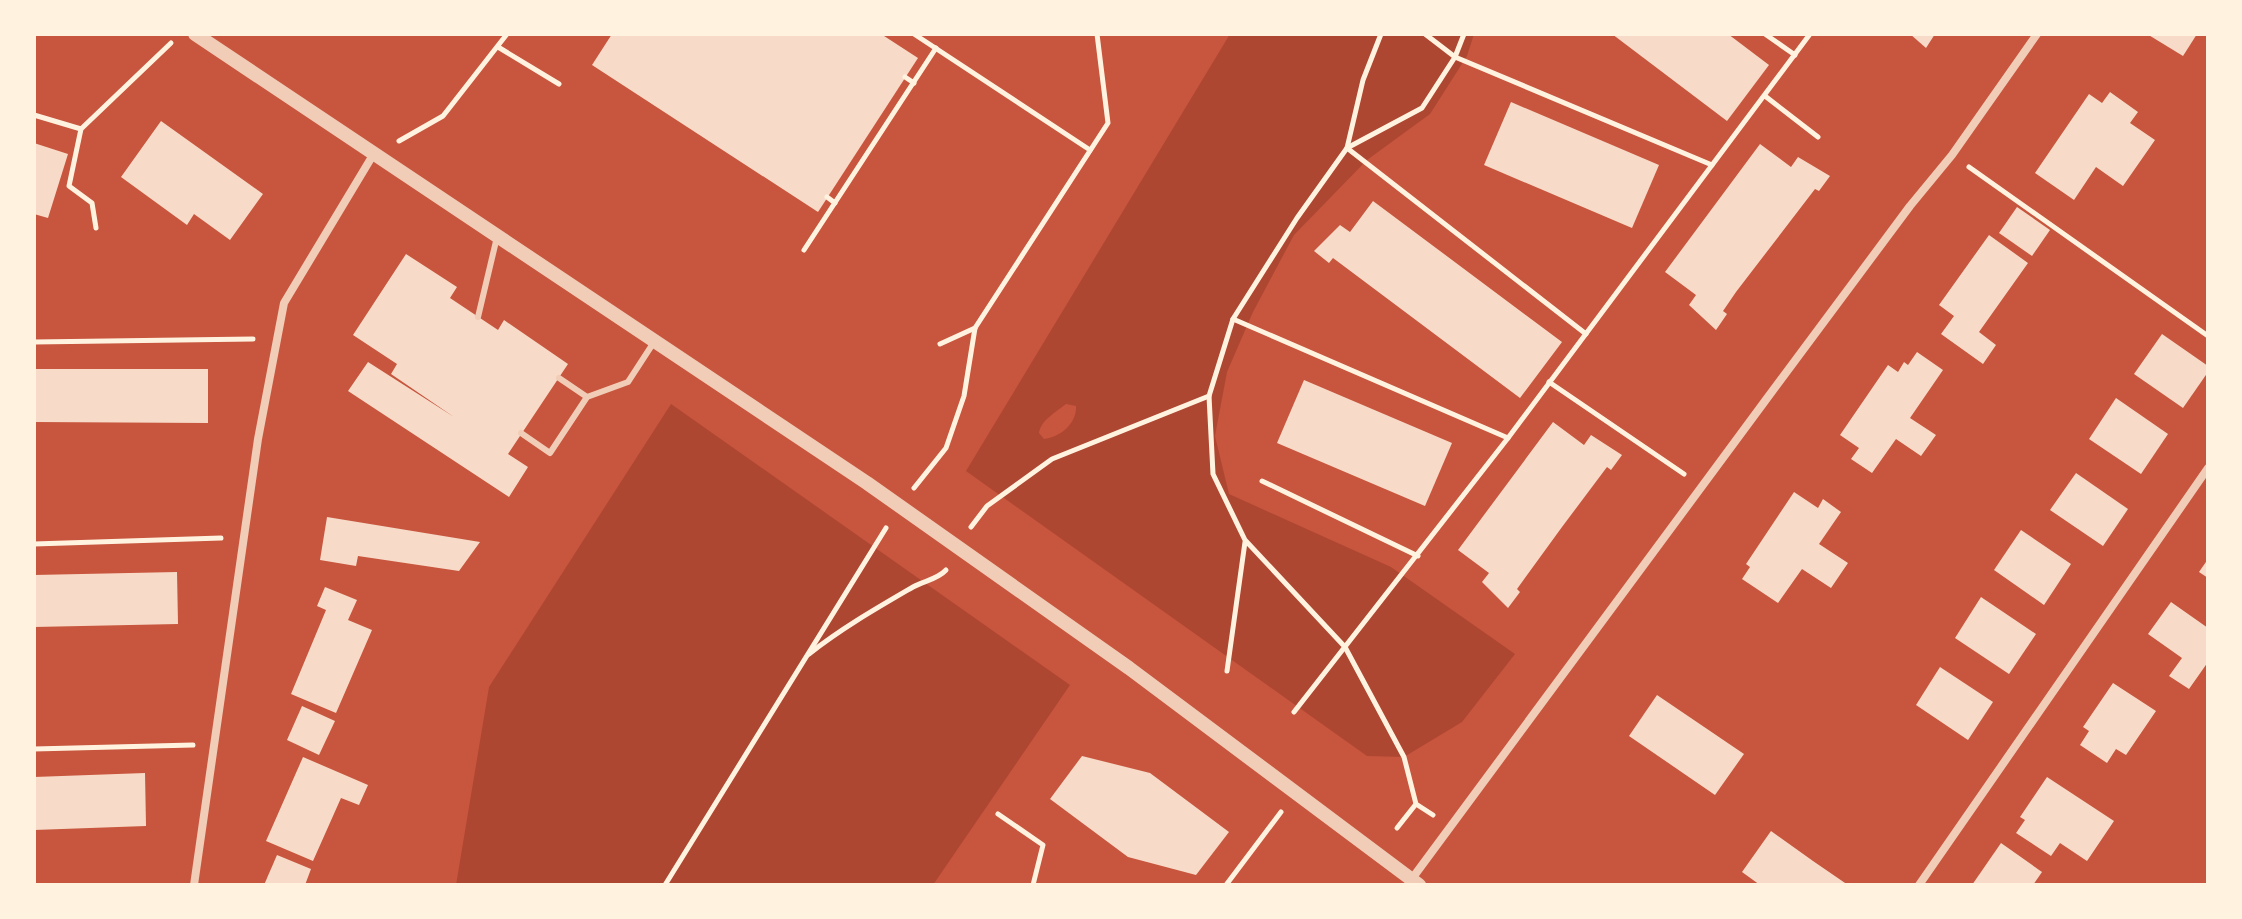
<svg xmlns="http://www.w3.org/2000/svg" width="2242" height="919" font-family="'Sofia Sans Condensed',sans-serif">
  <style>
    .green { fill: #ae4732; fill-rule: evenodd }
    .building { fill: #f7dbc8 }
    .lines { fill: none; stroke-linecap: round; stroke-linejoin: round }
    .path { stroke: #fff3e0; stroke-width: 5 }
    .service { stroke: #f1ccb7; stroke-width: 6 }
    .minor { stroke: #f1ccb7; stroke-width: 8 }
    .tertiary { stroke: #f1ccb7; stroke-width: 14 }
  </style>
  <rect width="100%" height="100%" fill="#c8553d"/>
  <!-- green -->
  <g class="green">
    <path d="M1230,34H1474L1467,56L1430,114L1367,160L1294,235L1253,312L1227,372L1215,436L1229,494L1391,567L1515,654L1462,722L1404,757L1367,756L966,471ZM1066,404L1076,406C1077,423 1061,437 1044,439L1039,433C1041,420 1056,412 1066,404Z"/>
    <path d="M671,404L1070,685L933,885H456L489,687Z"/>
  </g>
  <!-- building -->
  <g class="building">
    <path d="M612,34H881L918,58L818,212L592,65Z"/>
    <path d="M1612,34H1728L1769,65L1727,121Z"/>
    <path d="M1910,34H1935L1926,48Z"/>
    <path d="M2147,34H2197L2183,56Z"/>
    <path d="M2110,92L2138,112L2130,123L2155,140L2123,186L2096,167L2074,200L2035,173L2089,94L2102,103Z"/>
    <path d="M1511,102L1659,165L1632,228L1484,165Z"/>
    <path d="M161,121L263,194L230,240L194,214L187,225L121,177Z"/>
    <path d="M34,143L68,154L48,218L34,214Z"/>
    <path d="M1760,144L1791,167L1798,157L1830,176L1819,191L1815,189L1736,292L1723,311L1727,314L1716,330L1689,305L1696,295L1665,272Z"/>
    <path d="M1373,201L1562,342L1520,398L1333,258L1329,263L1314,251L1340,225L1350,232Z"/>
    <path d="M2017,207L2050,230L2032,256L1999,233Z"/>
    <path d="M1989,235L2028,263L1979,332L1996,345L1983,364L1941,334L1954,316L1939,305Z"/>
    <path d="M406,254L457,287L450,298L498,330L504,320L568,364L508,454L528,467L509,497L348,391L368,362L454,417L391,374L397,364L353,335Z"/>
    <path d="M2162,334L2208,366V372L2183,408L2134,374Z"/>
    <path d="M1917,352L1943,370L1910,418L1936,435L1921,456L1896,439L1872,473L1851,459L1859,448L1840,435L1888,365L1898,372L1904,362L1908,365Z"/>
    <path d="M34,369H208V423L34,422Z"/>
    <path d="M1304,380L1452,443L1425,506L1277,443Z"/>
    <path d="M2116,398L2168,434L2141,474L2089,439Z"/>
    <path d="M1553,422L1584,445L1591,435L1622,455L1611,470L1607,467L1562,527L1517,589L1520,592L1508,608L1482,582L1489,573L1458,550Z"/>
    <path d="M2076,473L2128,509L2103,546L2050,510Z"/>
    <path d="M1794,492L1818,508L1823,499L1841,512L1819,544L1848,563L1831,588L1802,569L1778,603L1742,579L1750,567L1746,564Z"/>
    <path d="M327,517L480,542L459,571L358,556L356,566L320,560Z"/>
    <path d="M2021,530L2071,564L2044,605L1994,570Z"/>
    <path d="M2208,559V578L2199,572Z"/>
    <path d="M177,572L178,624L34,627V575Z"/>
    <path d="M325,587L357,600L348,620L372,630L336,713L291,694L326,610L317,606Z"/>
    <path d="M1981,597L2036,634L2009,674L1955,638Z"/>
    <path d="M2171,602L2208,628V662L2189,689L2169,676L2182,658L2148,634Z"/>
    <path d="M1940,667L1993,702L1968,740L1916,705Z"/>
    <path d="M2113,683L2156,711L2126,755L2116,749L2107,763L2080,745L2089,731L2083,727Z"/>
    <path d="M1657,695L1744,754L1715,795L1629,736Z"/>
    <path d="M302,706L335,721L319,755L287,740Z"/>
    <path d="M1082,756L1150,773L1229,832L1196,875L1128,857L1050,799Z"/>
    <path d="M303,757L368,785L359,805L341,798L313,861L266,841Z"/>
    <path d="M145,773L146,826L34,830V777Z"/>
    <path d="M2047,777L2114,821L2087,861L2060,843L2051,856L2016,833L2025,820L2020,817Z"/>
    <path d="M1771,831L1813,861L1848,885H1760L1742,872Z"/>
    <path d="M2001,843L2042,872L2033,885H1972Z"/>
    <path d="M277,855L311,869L305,885H264Z"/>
  </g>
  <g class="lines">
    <!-- path -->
    <g class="path">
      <path d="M914,34L1090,150"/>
      <path d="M1381,34L1363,80L1347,148L1586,334"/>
      <path d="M1425,34L1455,57L1712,165"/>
      <path d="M1765,34L1795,55"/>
      <path d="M498,47L559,84"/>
      <path d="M905,77L914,83"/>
      <path d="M1765,96L1818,137"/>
      <path d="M34,115L81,129"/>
      <path d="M399,141L443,116L507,34"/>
      <path d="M1969,167L2208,336"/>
      <path d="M827,197L835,203"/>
      <path d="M96,228L92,203L69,186L81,129L171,43"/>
      <path d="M804,250L936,48"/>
      <path d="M1233,319L1508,438"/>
      <path d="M34,342L253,339"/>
      <path d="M940,344L975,328"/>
      <path d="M1549,382L1684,474"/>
      <path d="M1262,481L1418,556"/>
      <path d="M914,488L946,448L964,396L975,328L1108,123L1097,34"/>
      <path d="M971,527L987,506L1052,459L1209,396"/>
      <path d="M34,544L221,538"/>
      <path d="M809,654C842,628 877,608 913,587C924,581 938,579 946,570"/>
      <path d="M1227,671L1245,542"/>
      <path d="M1294,712L1508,438L1810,34"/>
      <path d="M34,749L193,745"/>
      <path d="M998,814L1043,845L1033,885"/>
      <path d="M1433,815L1416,804L1404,757L1345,647L1245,540L1213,474L1209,396L1233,319L1297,218L1347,148L1422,108L1455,57L1464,34"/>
      <path d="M1397,828L1416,804"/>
      <path d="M665,885L886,528"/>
      <path d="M1226,885L1281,812"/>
    </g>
    <!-- service -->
    <g class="service">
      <path d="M478,317L497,237"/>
      <path d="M559,378L587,397"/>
      <path d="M521,433L550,453L587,397L628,382L654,342"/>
    </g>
    <!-- minor -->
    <g class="minor">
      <path d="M1411,880L1765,401L1910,206L1952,155L2037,34"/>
      <path d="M194,885L258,439L284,303L373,155"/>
      <path d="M1919,885L2208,468"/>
    </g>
    <!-- tertiary -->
    <path class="tertiary" d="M195,34L867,483L1129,668L1419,885"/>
  </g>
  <!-- border -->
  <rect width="2242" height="919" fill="none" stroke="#fff3e0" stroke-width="72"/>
</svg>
